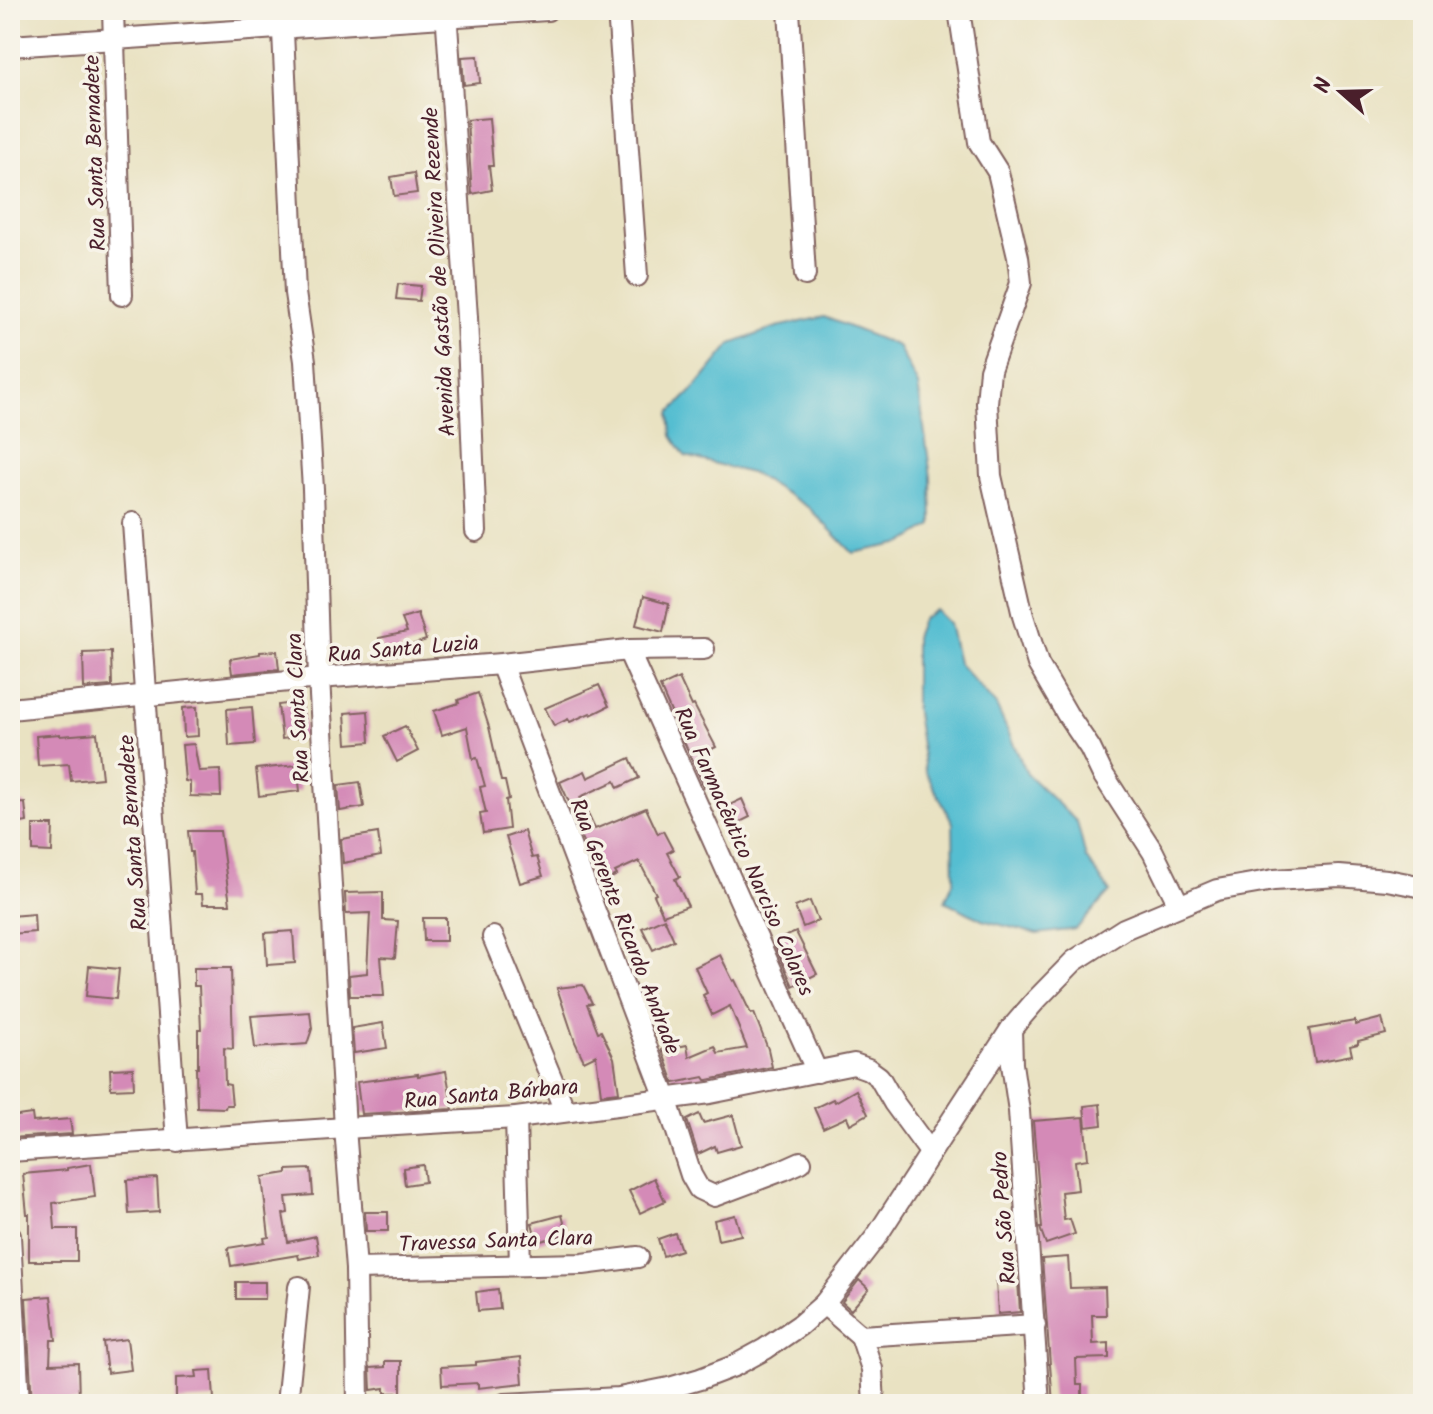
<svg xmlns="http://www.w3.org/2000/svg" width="1433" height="1414" font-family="Kalam,sans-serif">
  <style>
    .water { fill: #54bed1; stroke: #4f6e7e; stroke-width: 2 }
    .building { fill: #d48ab7 }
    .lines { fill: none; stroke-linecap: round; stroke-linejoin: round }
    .minor-casing { stroke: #826360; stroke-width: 24 }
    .minor { stroke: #fff; stroke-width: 20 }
    .labels { text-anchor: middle; stroke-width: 7; stroke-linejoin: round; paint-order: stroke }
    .street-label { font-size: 22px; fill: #4a1f2b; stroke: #f7f3e8 }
  </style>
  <rect width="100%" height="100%" fill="#f7f3e8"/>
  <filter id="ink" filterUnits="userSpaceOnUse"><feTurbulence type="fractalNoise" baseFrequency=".0125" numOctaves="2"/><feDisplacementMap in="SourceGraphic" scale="16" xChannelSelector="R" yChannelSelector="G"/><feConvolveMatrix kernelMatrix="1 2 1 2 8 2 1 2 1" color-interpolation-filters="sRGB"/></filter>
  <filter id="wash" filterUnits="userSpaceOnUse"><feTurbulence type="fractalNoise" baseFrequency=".006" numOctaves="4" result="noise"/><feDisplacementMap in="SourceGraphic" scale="32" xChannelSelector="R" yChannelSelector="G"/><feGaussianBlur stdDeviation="1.8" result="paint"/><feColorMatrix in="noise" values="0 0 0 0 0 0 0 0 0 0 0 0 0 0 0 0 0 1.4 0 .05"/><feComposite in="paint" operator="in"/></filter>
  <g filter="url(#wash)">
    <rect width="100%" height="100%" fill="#e9e2c2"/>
    <!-- water -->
    <g class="water">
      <path d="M824,317L898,346L918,385L931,477L932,525L903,543L853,553L809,508L754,474L685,456L672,436L670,413L695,388L731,344L777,327Z"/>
      <path d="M936,610L949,623L958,663L996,705L1027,774L1077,822L1086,858L1110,892L1076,929L1037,934L982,920L945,901L954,880L953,823L925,771L915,706V637L922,619Z"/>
    </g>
    <g id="blocks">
      <!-- building -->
      <g class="building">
        <path d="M478,56L480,83L464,85L462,57Z"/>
        <path d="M489,118L493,166H489L492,190L472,194L467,120Z"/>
        <path d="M414,173L417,193L394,196L391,177Z"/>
        <path d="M398,284L421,286L419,301L396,299Z"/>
        <path d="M643,597L669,604L663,632L636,625Z"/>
        <path d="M418,614L426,640L400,649L401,654L383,657L379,638L407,632L402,619Z"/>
        <path d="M277,651L279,669L232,674L230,659L260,654V652Z"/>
        <path d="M111,652L112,686L84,688L83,653Z"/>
        <path d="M679,678L692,706L694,705L716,747L702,754L715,782L704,787L660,687Z"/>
        <path d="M599,685L609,706L591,715L590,713L570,722L568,719L554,726L545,708Z"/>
        <path d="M478,693L489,727L501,781H505L509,799L506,800L509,829L483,833L480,814L486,813L480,787L485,786L477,758L473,759L467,727L442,735L434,711L459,703L458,700Z"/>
        <path d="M302,702L306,736L282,739L278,705Z"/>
        <path d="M197,707L198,736L184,737L183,708Z"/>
        <path d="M252,707L255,744L229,746L227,709Z"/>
        <path d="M368,711L370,742L347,744L345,713Z"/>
        <path d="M405,726L418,751L397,762L384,736Z"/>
        <path d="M97,733L102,778L71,781L69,764L38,766L36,736L60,734V736Z"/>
        <path d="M194,744L199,771L220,770L221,797L190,796V782L185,781L182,745Z"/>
        <path d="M630,758L639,778L618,788L615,781L580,797L595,829L646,808L658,834L663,831L673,850L667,853L680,877L675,879L688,906L663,915L654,895L656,894L639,861L615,872L617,875L598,884L591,864L593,863L579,833L572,814L574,813L560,782L585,771L588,778Z"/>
        <path d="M297,765L300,791L259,796L256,769Z"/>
        <path d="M360,782L364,807L340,811L338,785Z"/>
        <path d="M742,799L750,817L728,828L719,810Z"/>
        <path d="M25,803L27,822L10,825V804Z"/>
        <path d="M33,825H53L52,852L33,851Z"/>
        <path d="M188,831H220L230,904H203L202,894H195L192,852H190Z"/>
        <path d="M524,831L532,858L537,857L543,876L520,883L506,837Z"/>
        <path d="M378,833L381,856L343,863L341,839Z"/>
        <path d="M383,892V920L398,921L395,958L381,957L384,996H350L349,975L367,973L370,913L346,914L345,893Z"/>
        <path d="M810,901L818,921L803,927L795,907Z"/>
        <path d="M34,914L35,932L10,934V916Z"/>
        <path d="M423,918H446V941H424Z"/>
        <path d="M664,918L674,940L653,950L642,928Z"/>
        <path d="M293,931L295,963L267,965L265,933Z"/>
        <path d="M796,932L817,974L793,986L773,942Z"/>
        <path d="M720,955L733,981L735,980L751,1014L754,1013L768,1049L772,1067L708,1080H706L704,1077L674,1083L662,1050L687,1045L689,1057L715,1046L718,1053L747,1048L730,1006L712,1015L703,995L707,993L695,967Z"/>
        <path d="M89,966L119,969L116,999L86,996Z"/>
        <path d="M194,968H231L233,1049L224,1048L225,1084L230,1085L232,1105H226L225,1108L197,1107L196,1068H198V1029H201L199,986H194Z"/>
        <path d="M583,985L592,1003L587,1004L598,1032L601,1031L614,1058L619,1092L601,1094L596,1055L584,1061L575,1042L557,988Z"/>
        <path d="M310,1012L312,1029L307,1044L255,1048L251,1016Z"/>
        <path d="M1382,1018L1386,1034L1358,1041V1044L1350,1046L1352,1055L1315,1062L1309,1029L1355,1021V1025Z"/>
        <path d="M383,1023L387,1048L354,1053L352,1028Z"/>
        <path d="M133,1068L134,1088L111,1089L110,1069Z"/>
        <path d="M446,1071L453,1109L361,1114L357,1082L418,1074V1076Z"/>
        <path d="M856,1090L868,1114L850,1124L847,1117L823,1128L814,1108L833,1099L835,1102Z"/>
        <path d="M1100,1104L1102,1125L1086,1127L1084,1106Z"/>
        <path d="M32,1114L33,1122L70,1119L72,1134L10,1138V1117Z"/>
        <path d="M699,1114L703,1123L733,1115L741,1145L717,1152L715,1146L698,1154L687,1120Z"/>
        <path d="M1084,1117L1088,1159L1075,1161L1078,1190L1061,1192L1064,1220L1070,1219L1075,1234L1046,1244L1040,1228H1042L1033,1121Z"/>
        <path d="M91,1164L95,1197L53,1203L55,1229H77V1261H29V1214H27L23,1174L67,1170V1168Z"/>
        <path d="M423,1165L425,1182L405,1185L403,1168Z"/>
        <path d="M311,1169L313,1195L286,1197L288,1213L283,1214L288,1242L316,1236L319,1255L299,1259L298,1255L231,1266L228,1248L265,1242L264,1238L269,1237L262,1177L287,1173V1170Z"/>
        <path d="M157,1178L159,1212L129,1214L127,1180Z"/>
        <path d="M654,1178L665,1201L640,1213L629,1191Z"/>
        <path d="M365,1212H388V1231H366Z"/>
        <path d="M562,1215L567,1234L537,1242L532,1223Z"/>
        <path d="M735,1215L741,1235L718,1240L714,1220Z"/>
        <path d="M675,1233L681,1250L663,1256L658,1239Z"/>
        <path d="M1068,1257L1070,1288L1105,1287L1106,1315H1092L1093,1344L1109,1343V1358L1076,1359L1077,1385H1082V1404H1053L1042,1259Z"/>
        <path d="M859,1280L869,1289L851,1310L842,1302Z"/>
        <path d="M1018,1281L1020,1312L998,1314L996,1282Z"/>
        <rect x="236" y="1282" width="29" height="17"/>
        <path d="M498,1289L500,1309L478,1311L476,1292Z"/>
        <path d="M51,1296L56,1340H51L50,1364L78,1363L79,1401L32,1404L26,1298Z"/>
        <path d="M127,1339L131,1370L107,1373L103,1342Z"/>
        <path d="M521,1357L523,1383L478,1388V1383L442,1385L441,1367L476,1365V1362Z"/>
        <path d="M385,1361H401V1393H385V1388L371,1390L370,1368L385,1367Z"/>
        <path d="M212,1370L214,1399L176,1401V1378L197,1377L196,1371Z"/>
      </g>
    </g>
  </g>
  <g filter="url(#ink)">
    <use href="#blocks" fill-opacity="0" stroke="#826360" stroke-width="2"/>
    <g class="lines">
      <!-- minor casing -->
      <g class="minor-casing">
        <g id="minor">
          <path d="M113,10L122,295"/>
          <path d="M282,10L295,293L305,361L313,489L319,678L345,1128L356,1269L358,1404"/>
          <path d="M446,10L467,317L476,531"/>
          <path d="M618,10L637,276"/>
          <path d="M789,10L805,275"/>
          <path d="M959,10L979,142L998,172L1018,257L1021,283L990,370L987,403L991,476L1023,616L1038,664L1067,714L1090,748L1102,773L1153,852L1179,905"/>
          <path d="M10,46L547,10"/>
          <path d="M133,523L177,1141"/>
          <path d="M628,650L817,1072"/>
          <path d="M501,664L666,1098L691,1175L699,1189L714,1196L783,1170L801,1162"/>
          <path d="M10,709L319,678L501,664L628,650L704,649"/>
          <path d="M493,937L565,1111"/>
          <path d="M1011,1029L1012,1064L1019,1111L1039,1404"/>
          <path d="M516,1118L520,1265"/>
          <path d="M10,1151L345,1128L516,1118L710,1093L854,1064L868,1069L879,1077L894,1103L930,1152"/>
          <path d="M10,1236L19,1404"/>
          <path d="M356,1269L583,1264L638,1257"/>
          <path d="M824,1304L861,1336L1035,1325"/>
          <path d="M861,1336L872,1369L874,1404"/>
          <path d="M287,1404L299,1287"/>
          <path d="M505,1404L619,1398L669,1388L700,1379L734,1366L765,1349L800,1325L824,1304L876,1237L1011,1029L1036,1000L1074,961L1124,929L1217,890L1274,880L1339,876L1387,880L1423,887"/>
        </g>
      </g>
      <!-- minor -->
      <use href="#minor" class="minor"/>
    </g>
  </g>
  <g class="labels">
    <!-- street labels -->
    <g class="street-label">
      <text transform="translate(94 153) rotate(-92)" y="8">Rua Santa Bernadete</text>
      <text transform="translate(438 272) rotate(-93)" y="8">Avenida Gastão de Oliveira Rezende</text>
      <text transform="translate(403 648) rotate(-5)" y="8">Rua Santa Luzia</text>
      <text transform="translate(297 708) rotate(-93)" y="8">Rua Santa Clara</text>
      <text transform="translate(132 833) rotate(-94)" y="8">Rua Santa Bernadete</text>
      <text transform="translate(745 851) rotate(66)" y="8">Rua Farmacêutico Narciso Colares</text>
      <text transform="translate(626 926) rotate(69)" y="8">Rua Gerente Ricardo Andrade</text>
      <text transform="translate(491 1093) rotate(-5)" y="8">Rua Santa Bárbara</text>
      <text transform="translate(1003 1218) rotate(-94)" y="8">Rua São Pedro</text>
      <text transform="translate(496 1240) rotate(-2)" y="8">Travessa Santa Clara</text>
    </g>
  </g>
  <!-- margin -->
  <rect width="1433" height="1414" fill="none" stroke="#f7f3e8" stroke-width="40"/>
  <!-- north arrow -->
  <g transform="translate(1341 92) rotate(290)" stroke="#f7f3e8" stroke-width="6" paint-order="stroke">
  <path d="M0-6L14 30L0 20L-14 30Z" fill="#4a1f2b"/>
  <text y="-12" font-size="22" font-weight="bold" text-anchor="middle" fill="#4a1f2b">N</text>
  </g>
</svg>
